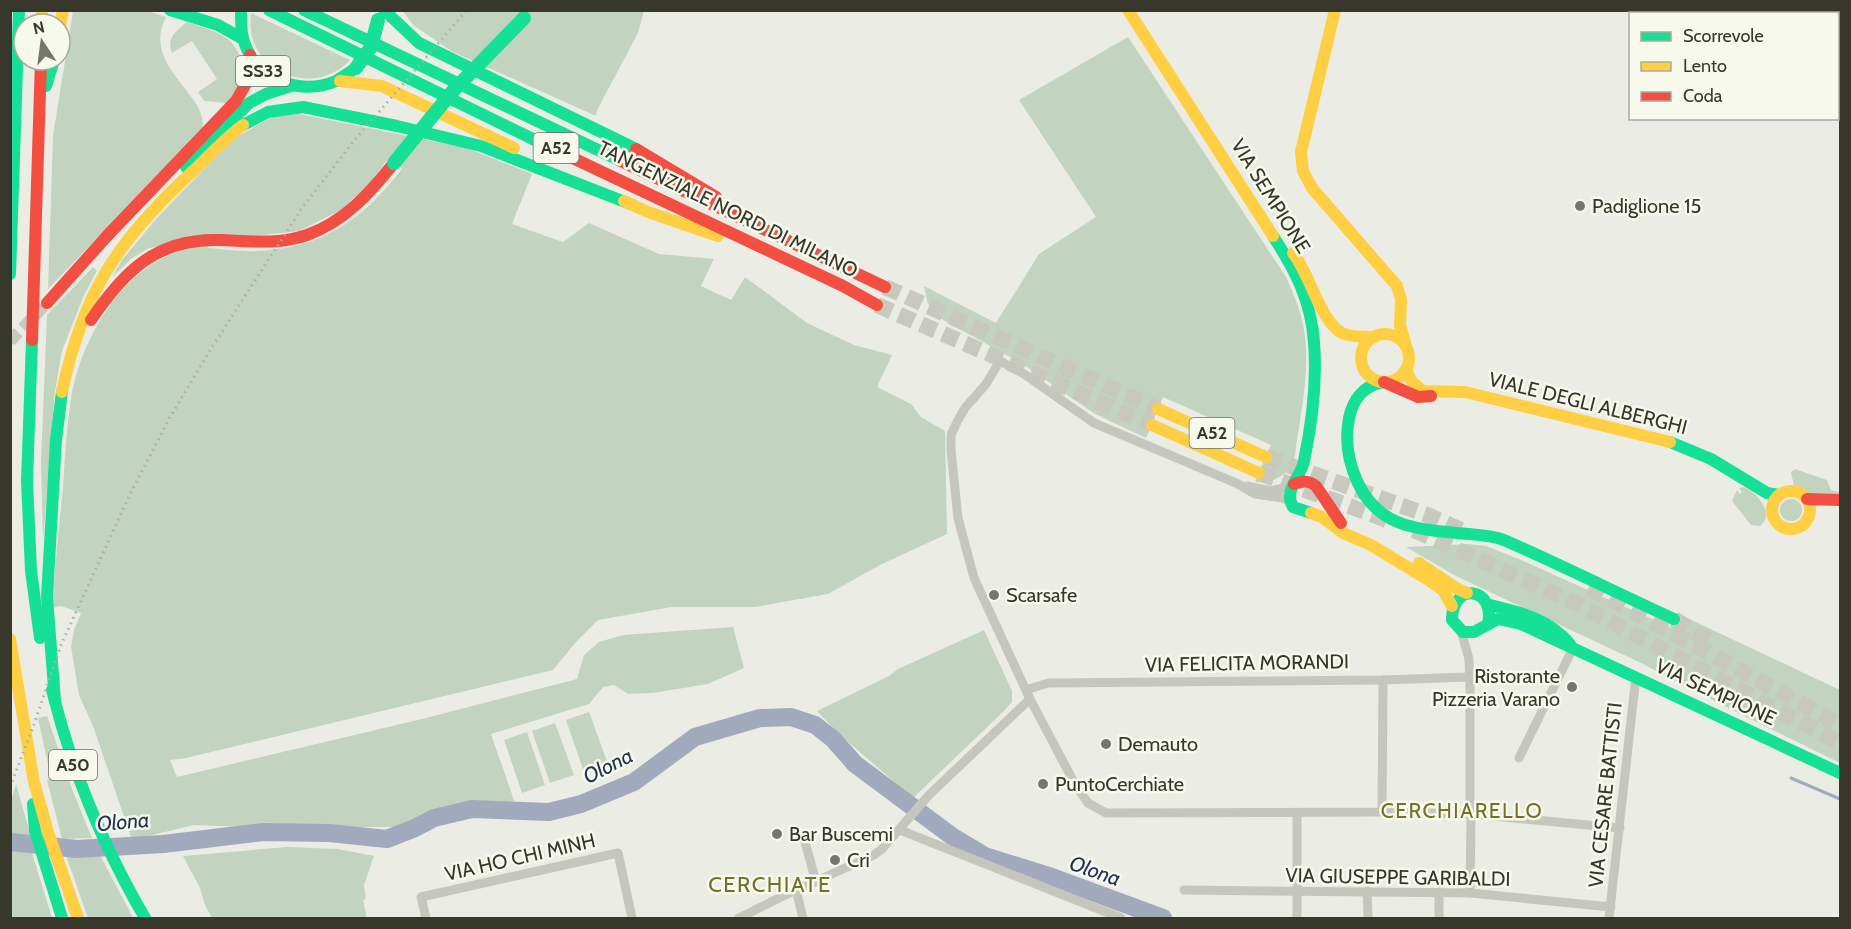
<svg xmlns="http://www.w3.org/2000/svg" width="1851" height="929" font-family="Cabin,sans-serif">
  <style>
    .green { fill: #c2d4c0 }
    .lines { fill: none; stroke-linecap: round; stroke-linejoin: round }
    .stream { stroke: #a1a9bd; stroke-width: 3 }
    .river { stroke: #a1a9bd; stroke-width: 18 }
    .secondary-tunnel { stroke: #c7c9bf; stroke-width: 12; stroke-dasharray: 12 6; stroke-linecap: butt }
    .highway-tunnel { stroke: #c7c9bf; stroke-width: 16; stroke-dasharray: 16 8; stroke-linecap: butt }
    .street { stroke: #c5c7bc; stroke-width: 9 }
    .fast { stroke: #16e098; stroke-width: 12 }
    .slow { stroke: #ffcf43; stroke-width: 12 }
    .jam { stroke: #f24e42; stroke-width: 12 }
    .rail { stroke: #adafa6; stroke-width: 3; stroke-dasharray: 1.5 4.5; stroke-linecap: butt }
    .fast-bridge { stroke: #16e098; stroke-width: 14 }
    .poi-dot { fill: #76776c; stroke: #f6f9ec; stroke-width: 2 }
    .labels { text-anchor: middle; stroke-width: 5; stroke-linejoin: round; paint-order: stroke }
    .shield { fill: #f6f9ec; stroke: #707165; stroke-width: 1.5 }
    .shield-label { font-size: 18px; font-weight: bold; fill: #37372b }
    .street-label { font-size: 20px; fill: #37372b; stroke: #f6f9ec }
    .poi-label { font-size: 20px; fill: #37372b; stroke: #f6f9ec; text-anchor: start }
    .water-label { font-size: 21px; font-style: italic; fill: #232f56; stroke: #f6f9ec }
    .neighbourhood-label { font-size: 21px; letter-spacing: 1.5px; fill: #757028; stroke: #f6f9ec }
    .quarter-label { font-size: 22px; letter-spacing: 1.5px; fill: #757028; stroke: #f6f9ec }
  </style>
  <rect width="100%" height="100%" fill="#ebede4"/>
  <!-- green -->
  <g class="green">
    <path d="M73,11H147L166,17C140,66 211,96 202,129L48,289L53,136Z"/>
    <path d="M403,11H644L638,33L597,110L596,116L453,52L413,25Z"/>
    <path d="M251,13L350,60C312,101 242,69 251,13Z"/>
    <path d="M187,22C200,27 215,30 226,38C241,48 248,73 239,88C236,94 231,98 227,103L204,101L198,92L217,79L192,41L172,53C166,37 176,32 187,22Z"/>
    <path d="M1128,37L1286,277C1293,293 1300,308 1303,325C1312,367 1300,414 1295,455C1290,475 1275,483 1255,482L1271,445L1163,397L1146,438L1095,414L1021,363L943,320L928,304L924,286L996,323L1039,254L1096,217L1019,100Z"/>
    <path d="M299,114L467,148L532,174L512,224L563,242L589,223L659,254L714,259L701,286L731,300L745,277L807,323L854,345L892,355L877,387L911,404L921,417L945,431L947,534L880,565L828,594L755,607H672L598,620L576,642L553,670L186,758L170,760L177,777L422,719L577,679L584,655L599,642L623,635L733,627L744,668L708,684L653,693L628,694L614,685L603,687L589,704L491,734L516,806H449L398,827H244L194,825L132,840L93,726L79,695L71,647L74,630L81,613L61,606L52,608C55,567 59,527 63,486C65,459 66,432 70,405C76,358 102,305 138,275C154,262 174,250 195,248C215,247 234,252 254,251C322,249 361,221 402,169L388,159L370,183L341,210L299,231L149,248L131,259L112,277L122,260L156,219L233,139L274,116Z"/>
    <path d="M93,267L97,271L84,295L62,351L55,391L43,541L41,461L47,315Z"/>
    <path d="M1795,469L1827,480L1831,490L1840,492V495L1811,494L1794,486L1791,472Z"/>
    <path d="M1744,487C1757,493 1776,514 1760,526L1751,525L1732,501L1737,490L1740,494L1742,492L1739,488Z"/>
    <circle cx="1791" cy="510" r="11"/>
    <path d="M1468,544L1486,546L1519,559L1672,628L1681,615L1840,690V763L1740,714L1639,662L1456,576L1406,547Z"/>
    <path d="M984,630L1012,691V702L1004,711L913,798L838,733L817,711L889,676L898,669Z"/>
    <path d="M589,712L608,764L584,772L566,720Z"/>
    <path d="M47,716L72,789L92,838L62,839L47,780L51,778L38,718Z"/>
    <path d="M555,723L574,775L550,783L532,731Z"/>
    <path d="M527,732L545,785L522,793L504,740Z"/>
    <path d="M16,784L31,837L11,835L10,803Z"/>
    <path d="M287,847L338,849L374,856L364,885L366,899L363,900L367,918H212L205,905L200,888L183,856Z"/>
    <path d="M11,849L32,853L52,918H11Z"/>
    <path d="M66,855H100L133,918H88Z"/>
  </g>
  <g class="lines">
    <!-- stream -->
    <path class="stream" d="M1791,778L1840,799"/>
    <!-- river -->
    <path class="river" d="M10,842L77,849L163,844L263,832L329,833L387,839L415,828L434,818L472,809L549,812L581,804L634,782L695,737L760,718L791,717L815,725L833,739L855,764L953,837L985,856L1049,876L1163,918"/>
    <!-- secondary-tunnel -->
    <path class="secondary-tunnel" d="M10,341L47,303"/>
    <!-- highway-tunnel -->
    <g class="highway-tunnel">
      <path d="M885,287L1158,409"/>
      <path d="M877,305L1152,425"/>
      <path d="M1266,457L1425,514L1466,532"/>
      <path d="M1259,473L1387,520"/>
      <path d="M1414,530L1575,603L1840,743"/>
      <path d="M1589,587L1840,725"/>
      <path d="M1674,619L1710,642"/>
    </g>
    <!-- street -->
    <g class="street">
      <path d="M1247,486L1271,491L1292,486"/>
      <path d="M1461,631L1469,659L1470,687V814"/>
      <path d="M1026,690L1048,683L1383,680L1469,677"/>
      <path d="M1030,699L1076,786L1088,803L1106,813L1382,812L1383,680"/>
      <path d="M1519,758L1573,648"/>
      <path d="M1382,812L1471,814L1620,828"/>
      <path d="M1297,813V918"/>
      <path d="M900,830L1121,918"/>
      <path d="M804,838L816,882"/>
      <path d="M796,890L803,918"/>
      <path d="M1184,890L1470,893L1611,907"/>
      <path d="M1367,891L1368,918"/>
      <path d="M1470,893L1471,814"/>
      <path d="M426,918L421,897L618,853L632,918"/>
      <path d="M739,918L785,895L874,855L882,849L929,795L1030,699L974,578L958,518L951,450V435L957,422L965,408L986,384L1000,361L1024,374L1094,423L1236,483L1255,494L1283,498L1290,502"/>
      <path d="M1439,918V892"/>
      <path d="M1609,918L1636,676"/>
    </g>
    <!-- fast -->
    <g class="fast">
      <path d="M170,10L218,25L243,39"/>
      <path d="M241,10C241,18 241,26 242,33C249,76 297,98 336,81C343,77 350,72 356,68"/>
      <path d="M269,10L543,144"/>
      <path d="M304,10L619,160"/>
      <path d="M384,10L419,43L636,149"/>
      <path d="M46,86L54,60"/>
      <path d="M243,125L268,112L303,107L397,126L481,146L633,205"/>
      <path d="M186,167L249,103L266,94L291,86"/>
      <path d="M1273,236C1295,270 1311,300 1314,342C1317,380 1312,423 1304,461C1301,477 1283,490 1293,507L1311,513"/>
      <path d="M10,274L19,10"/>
      <path d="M32,340L27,481L31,571L40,638"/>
      <path d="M1384,382C1364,385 1353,399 1349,418C1345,439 1348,461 1357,481C1379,530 1420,529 1468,534C1480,535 1493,536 1504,540C1561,565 1617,593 1674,619"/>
      <path d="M1670,442L1711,459L1767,493L1779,495"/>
      <path d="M1490,605C1520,612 1549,619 1570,644"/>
      <path d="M1488,624C1496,587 1452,581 1452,620L1463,632H1474L1498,619L1521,624L1840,773"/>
      <path d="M52,690C72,771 103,846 145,918"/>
      <path d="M55,701L47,597L56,440L62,392"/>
      <path d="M33,804L35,831L62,918"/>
    </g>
    <!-- slow -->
    <g class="slow">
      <path d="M42,10V24"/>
      <path d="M1128,10L1273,236"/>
      <path d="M1335,10L1301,152L1303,171L1312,188L1397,286L1401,299L1400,325L1406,346"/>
      <path d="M60,28L63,10"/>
      <path d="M340,81L382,86L514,148"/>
      <path d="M624,201L648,212L718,236"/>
      <path d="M1293,253C1310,274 1320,321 1342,333C1352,338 1364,336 1375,337"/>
      <circle cx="1385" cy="358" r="24"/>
      <path d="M1406,370L1412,382L1423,391L1465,392L1670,442"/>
      <path d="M62,392C83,292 118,240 192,172C209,156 224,139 243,125"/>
      <path d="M1158,409L1266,457"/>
      <path d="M1152,425L1259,473"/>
      <circle cx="1791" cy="510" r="19"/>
      <path d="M1311,513L1322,517L1343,533L1371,545L1427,579L1443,590L1452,606"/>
      <path d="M1419,563L1456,588L1467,593"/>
      <path d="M10,639L34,782L48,832L78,918"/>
    </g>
    <!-- jam -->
    <g class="jam">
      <path d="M543,144L843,286L877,305"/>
      <path d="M636,149L716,197"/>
      <path d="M619,160L885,287"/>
      <path d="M47,303L107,236L236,101L248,80L250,55"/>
      <path d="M91,320C124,271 157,238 220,240C249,241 278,245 307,235C344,222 370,193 394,163"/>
      <path d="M32,340L41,60"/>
      <path d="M1384,382L1418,397L1431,396"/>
      <path d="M1294,484C1303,481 1308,480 1316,486L1341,523"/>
      <path d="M1807,499L1840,500"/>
    </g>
    <!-- rail -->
    <path class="rail" d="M10,787L33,727L61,645L130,494L169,419L212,347L302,208L353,142L467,10"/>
    <!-- fast-bridge -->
    <g class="fast-bridge">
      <path d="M356,68L371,47L378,20"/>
      <path d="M394,163L452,92L524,18"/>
    </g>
  </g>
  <!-- markers -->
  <g class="poi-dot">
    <circle cx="1580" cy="206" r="6"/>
    <circle cx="994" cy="595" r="6"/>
    <circle cx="1572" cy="687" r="6"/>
    <circle cx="1106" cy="744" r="6"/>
    <circle cx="1043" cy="784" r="6"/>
    <circle cx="777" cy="834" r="6"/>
    <circle cx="835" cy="860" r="6"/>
  </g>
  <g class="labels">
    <!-- shield labels -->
    <g class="shield">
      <rect x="236" y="56" width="54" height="30" rx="4.5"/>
      <rect x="533.5" y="133" width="45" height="30" rx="4.5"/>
      <rect x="1189.5" y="418" width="45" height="30" rx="4.5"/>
      <rect x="49" y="750" width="48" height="30" rx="4.5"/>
    </g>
    <g class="shield-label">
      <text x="263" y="77">SS33</text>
      <text x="556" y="154">A52</text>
      <text x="1212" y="439">A52</text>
      <text x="73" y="771">A50</text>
    </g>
    <!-- street labels -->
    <g class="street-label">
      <text transform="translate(1271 196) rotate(58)" y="7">VIA SEMPIONE</text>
      <text transform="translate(728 209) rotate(26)" y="7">TANGENZIALE NORD DI MILANO</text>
      <text transform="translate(1588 403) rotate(14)" y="7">VIALE DEGLI ALBERGHI</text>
      <text transform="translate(1247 663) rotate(-1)" y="7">VIA FELICITA MORANDI</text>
      <text transform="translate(1716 692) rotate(25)" y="7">VIA SEMPIONE</text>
      <text transform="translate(1605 795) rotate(-84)" y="7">VIA CESARE BATTISTI</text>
      <text transform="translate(520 857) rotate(-13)" y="7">VIA HO CHI MINH</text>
      <text transform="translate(1398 877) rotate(1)" y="7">VIA GIUSEPPE GARIBALDI</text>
    </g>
    <!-- poi labels -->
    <g class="poi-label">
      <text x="1592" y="213">Padiglione 15</text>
      <text x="1006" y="602">Scarsafe</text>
      <text x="1560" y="683" text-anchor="end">Ristorante<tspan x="1560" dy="23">Pizzeria Varano</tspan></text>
      <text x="1118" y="751">Demauto</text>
      <text x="1055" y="791">PuntoCerchiate</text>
      <text x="789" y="841">Bar Buscemi</text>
      <text x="847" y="867">Cri</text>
    </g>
    <!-- water labels -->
    <g class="water-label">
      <text transform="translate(608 766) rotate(-27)" y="7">Olona</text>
      <text transform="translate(123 822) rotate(-5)" y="7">Olona</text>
      <text transform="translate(1095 871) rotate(19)" y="7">Olona</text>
    </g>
    <!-- neighbourhood labels -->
    <g class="neighbourhood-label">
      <text x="1462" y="818">CERCHIARELLO</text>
    </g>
    <!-- quarter labels -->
    <g class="quarter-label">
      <text x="770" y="892">CERCHIATE</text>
    </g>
  </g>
  <!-- border -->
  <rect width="1851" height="929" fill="none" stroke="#37372b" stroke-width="24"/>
  <!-- legend -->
  <rect x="1629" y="12" width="210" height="108" fill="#f6f9ec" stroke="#aaab9f" stroke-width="1.5"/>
  <rect x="1641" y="32" width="30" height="9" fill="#16e098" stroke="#aaab9f" stroke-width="1.5"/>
  <text x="1683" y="42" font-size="18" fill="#37372b">Scorrevole</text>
  <rect x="1641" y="62" width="30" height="9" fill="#ffcf43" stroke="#aaab9f" stroke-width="1.5"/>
  <text x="1683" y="72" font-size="18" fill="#37372b">Lento</text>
  <rect x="1641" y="92" width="30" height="9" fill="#f24e42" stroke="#aaab9f" stroke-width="1.5"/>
  <text x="1683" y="102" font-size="18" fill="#37372b">Coda</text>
  <!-- north arrow -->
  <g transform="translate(42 42) rotate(347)"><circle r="28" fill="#f6f9ec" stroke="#aaab9f" stroke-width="1.5"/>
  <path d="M0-4.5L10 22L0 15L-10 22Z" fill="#76776c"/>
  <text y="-9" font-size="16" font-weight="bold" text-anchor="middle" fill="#37372b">N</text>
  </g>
</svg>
